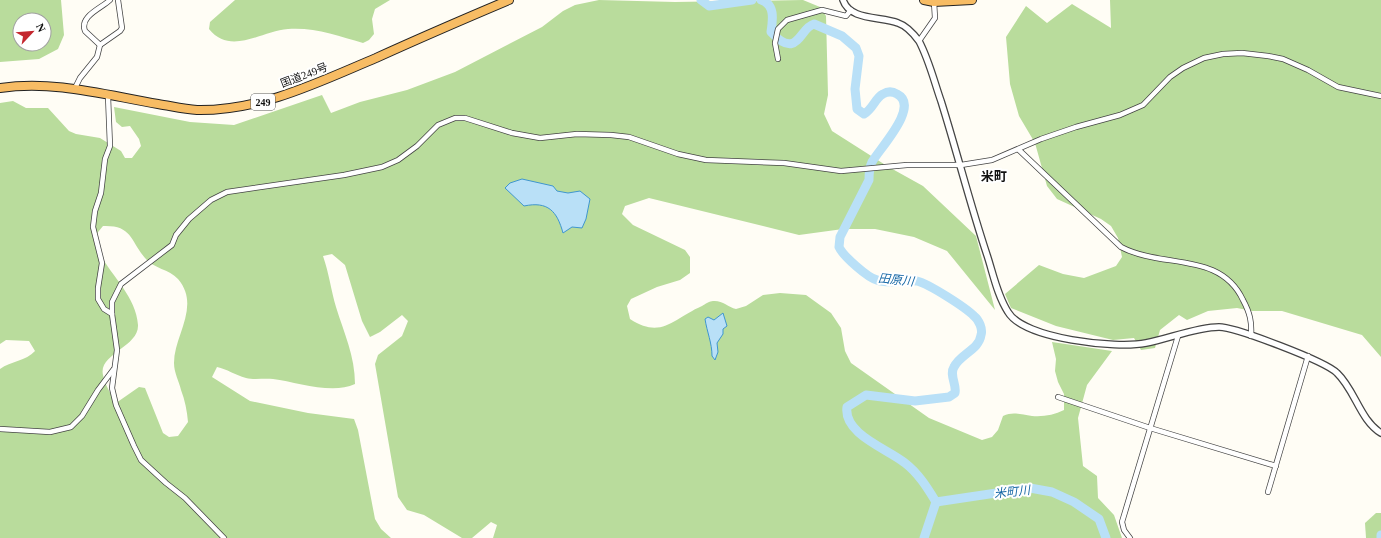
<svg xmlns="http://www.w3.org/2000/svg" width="1381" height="538" font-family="'Times New Roman','Noto Sans JP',serif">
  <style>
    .forest { fill: #b9dc9c; fill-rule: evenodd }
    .water { fill: #b9e0f7; stroke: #3f96cf }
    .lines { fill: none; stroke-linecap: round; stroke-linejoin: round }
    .river { stroke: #b9e0f7; stroke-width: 9 }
    .minor-casing { stroke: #444; stroke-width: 6 }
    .tertiary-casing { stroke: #444; stroke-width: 8 }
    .trunk-casing { stroke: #222; stroke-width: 10 }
    .minor { stroke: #fff; stroke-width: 4.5 }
    .tertiary { stroke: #fff; stroke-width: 5.5 }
    .trunk { stroke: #f7bc64; stroke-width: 8 }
    .labels { text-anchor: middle; stroke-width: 4; stroke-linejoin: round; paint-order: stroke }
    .shield { fill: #fff; stroke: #585858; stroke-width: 1 }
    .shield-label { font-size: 10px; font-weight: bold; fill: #111 }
    .street-label { font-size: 11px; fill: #111; stroke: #fff }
    .water-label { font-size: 12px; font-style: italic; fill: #1768a6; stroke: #fff }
    .quarter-label { font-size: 13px; font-weight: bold; fill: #111; stroke: #fff }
  </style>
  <rect width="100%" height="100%" fill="#fffdf5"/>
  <!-- forest -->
  <g class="forest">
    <path d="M0,0H61L64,35L58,49L39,59L0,62ZM20,20H44V44H20Z"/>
    <path d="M235,0H390L375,9L372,19L374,34L369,40L363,43C339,36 314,27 288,29C261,31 231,56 209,29L210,22Z"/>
    <path d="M599,0L675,2L803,0L820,7L826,16L828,95L824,114L832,131L887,166L923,186L976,236L995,310L947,251L914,237L875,229H843L799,235L649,198L625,206L622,214L633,225L685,250L690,257V273L680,280L657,287L631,299L627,306L630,319C662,340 674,318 702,306C705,304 710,301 713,301C722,300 728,307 736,309L746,306L763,295L780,293L806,295L831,313L841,328L845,351L851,363L929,418L982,440L992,437L998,430L1003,416C1014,411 1021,415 1032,416C1043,417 1054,415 1064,410V394L1058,382L1055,371L1056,359L1052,342L1112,351L1087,385L1078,418L1083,466L1097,476L1098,498L1114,515L1122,538H493L497,525L491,522L472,538H462L424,515L407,510L398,497L375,364L378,355L402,336L408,321L402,315L380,332L370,337L362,321L345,265L332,254L323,256C329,273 331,290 336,307C344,333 355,356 355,384C332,395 297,382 273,379C264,378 254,380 246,378C235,375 227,369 217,367L212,377L250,401L308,413L354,419L358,430L375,519L381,529L391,538H0V369C11,361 26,361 35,351L29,341L6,340L0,344V103L13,101L26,108H48L69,131L76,134L100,138L121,151L125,158H132L141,146L139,139L130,126L122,127L116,122L114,107L190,122L234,125L322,95L331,113L360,102L407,90L455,72L542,27L563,11L575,5ZM103,226C132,225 130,240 145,258C154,269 169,269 178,279C201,306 174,335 174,363C174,373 179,381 181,390C185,400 187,411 188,422L178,436L169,437L163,433L145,388L139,387L116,403C111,394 105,385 103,375C98,354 139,347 138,325C136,296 111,276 99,252C96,248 95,242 94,237Z"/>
    <path d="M1110,0H1381V357L1362,335L1282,311H1252L1237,308L1208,311L1187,320L1179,315L1160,330L1155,348L1141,350L1134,338L1113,340L1056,326L1011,308L1005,294L1039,265L1063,274L1084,278L1116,266L1122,257L1118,238L1111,226L1101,219L1057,199L1047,186L1035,143L1019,116L1010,84L1006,37L1026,6L1047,23L1072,4L1111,28Z"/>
    <path d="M1376,513H1381V538H1366L1365,523Z"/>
  </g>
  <!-- water -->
  <g class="water">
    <path d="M522,179L553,186L557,191L568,193L580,191L590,199L586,219L582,228L572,227L563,233C557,211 548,201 524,206L505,188L510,183Z"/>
    <path d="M723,313L727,326L723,329V334L717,343L718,352L715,360L712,356C712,343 707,332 705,319L708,317L714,320Z"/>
  </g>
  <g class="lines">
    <!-- river -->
    <g class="river">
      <path d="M701,0L709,6L752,0"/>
      <path d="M761,0C775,4 773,19 771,32C798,61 799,28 814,24L842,36L856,48L859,56L855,89L857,109L864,114C873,109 875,98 883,94C888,91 892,91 897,94C921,106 879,149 872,162C869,168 869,173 869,180L840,237L839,247C843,256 868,278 877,280C890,285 904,279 917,281C929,284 965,307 974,316C979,320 983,329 981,335C979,350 960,354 954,367C949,375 957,385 955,393L949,397L915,401L866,395L847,407C843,434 888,449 905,463C918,473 927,487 936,502"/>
      <path d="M936,502L1030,488L1052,492L1074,502L1099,519L1106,538"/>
      <path d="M924,538L936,502"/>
      <path d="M1381,538V535"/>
    </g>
    <!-- minor casing -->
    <g class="minor-casing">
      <g id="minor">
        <path d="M919,41L935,18L934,2"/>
        <path d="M100,45L85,31C79,16 102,8 110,0"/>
        <path d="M778,59L775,43L778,29L787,20L822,10L846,16L851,10"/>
        <path d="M75,88L80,78L97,57L100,45L120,31L122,28L118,0"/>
        <path d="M108,96L110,146L105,159L101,193L95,211L93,227L102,263L98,288V299L104,309L112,314"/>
        <path d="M1019,150L1121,247C1163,269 1220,251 1243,300C1250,313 1252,322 1251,336"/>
        <path d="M1058,397L1150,428L1276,466"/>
        <path d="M0,429L50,432L71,427L82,416L98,390L113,370"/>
        <path d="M1268,492L1308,356"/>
        <path d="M224,538L185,498L166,483L141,460L134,446L116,405L112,388L117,350L112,314V302L121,284L172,245L176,235L189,219L211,200L227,192L344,175L382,167L398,160L417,146L438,125L455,118H465L512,133L540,138L577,134L611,135L629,137L678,154L706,160L784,163L841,171L907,165H961L992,160L1041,139L1076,127L1120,115L1143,105L1170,77L1183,68L1204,58L1223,54L1242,53L1268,56L1283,59L1308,70L1338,87L1381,96"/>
        <path d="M1130,538L1124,530L1122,522L1178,336"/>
      </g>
    </g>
    <!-- tertiary casing -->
    <g class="tertiary-casing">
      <path id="tertiary" d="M843,0C850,21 881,16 898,23C907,26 913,33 919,41C929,60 934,81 941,101C957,152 970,204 987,255C993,273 997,295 1008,312C1024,339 1116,349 1146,343C1168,339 1197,327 1219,327C1235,327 1325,361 1337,373C1355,390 1360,420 1381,433"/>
    </g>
    <!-- trunk casing -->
    <g class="trunk-casing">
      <g id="trunk">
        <path d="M924,0L934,2L972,0"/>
        <path d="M0,88C54,80 105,95 158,104C171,106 184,109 197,110C261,111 319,82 376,58C420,38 464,19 509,0"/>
      </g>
    </g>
    <!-- minor -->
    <use href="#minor" class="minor"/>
    <!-- tertiary -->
    <use href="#tertiary" class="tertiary"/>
    <!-- trunk -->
    <use href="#trunk" class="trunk"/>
  </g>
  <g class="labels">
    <!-- shield labels -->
    <rect class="shield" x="251" y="94" width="24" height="16" rx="3"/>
    <g class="shield-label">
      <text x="263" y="106">249</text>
    </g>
    <!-- street labels -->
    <g class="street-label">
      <text transform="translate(304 75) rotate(-21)" y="4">国道249号</text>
    </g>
    <!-- water labels -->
    <g class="water-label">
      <text transform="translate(896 280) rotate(6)" y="4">田原川</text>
      <text transform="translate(1012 492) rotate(-6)" y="4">米町川</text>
    </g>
    <!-- quarter labels -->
    <g class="quarter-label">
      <text x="994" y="181">米町</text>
    </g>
  </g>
  <!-- north arrow -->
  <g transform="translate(32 32) rotate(64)"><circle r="19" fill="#ffffff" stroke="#a0a0a0"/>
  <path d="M0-3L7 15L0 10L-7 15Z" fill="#c4262e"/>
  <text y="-6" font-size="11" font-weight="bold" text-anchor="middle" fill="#111111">N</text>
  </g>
</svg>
